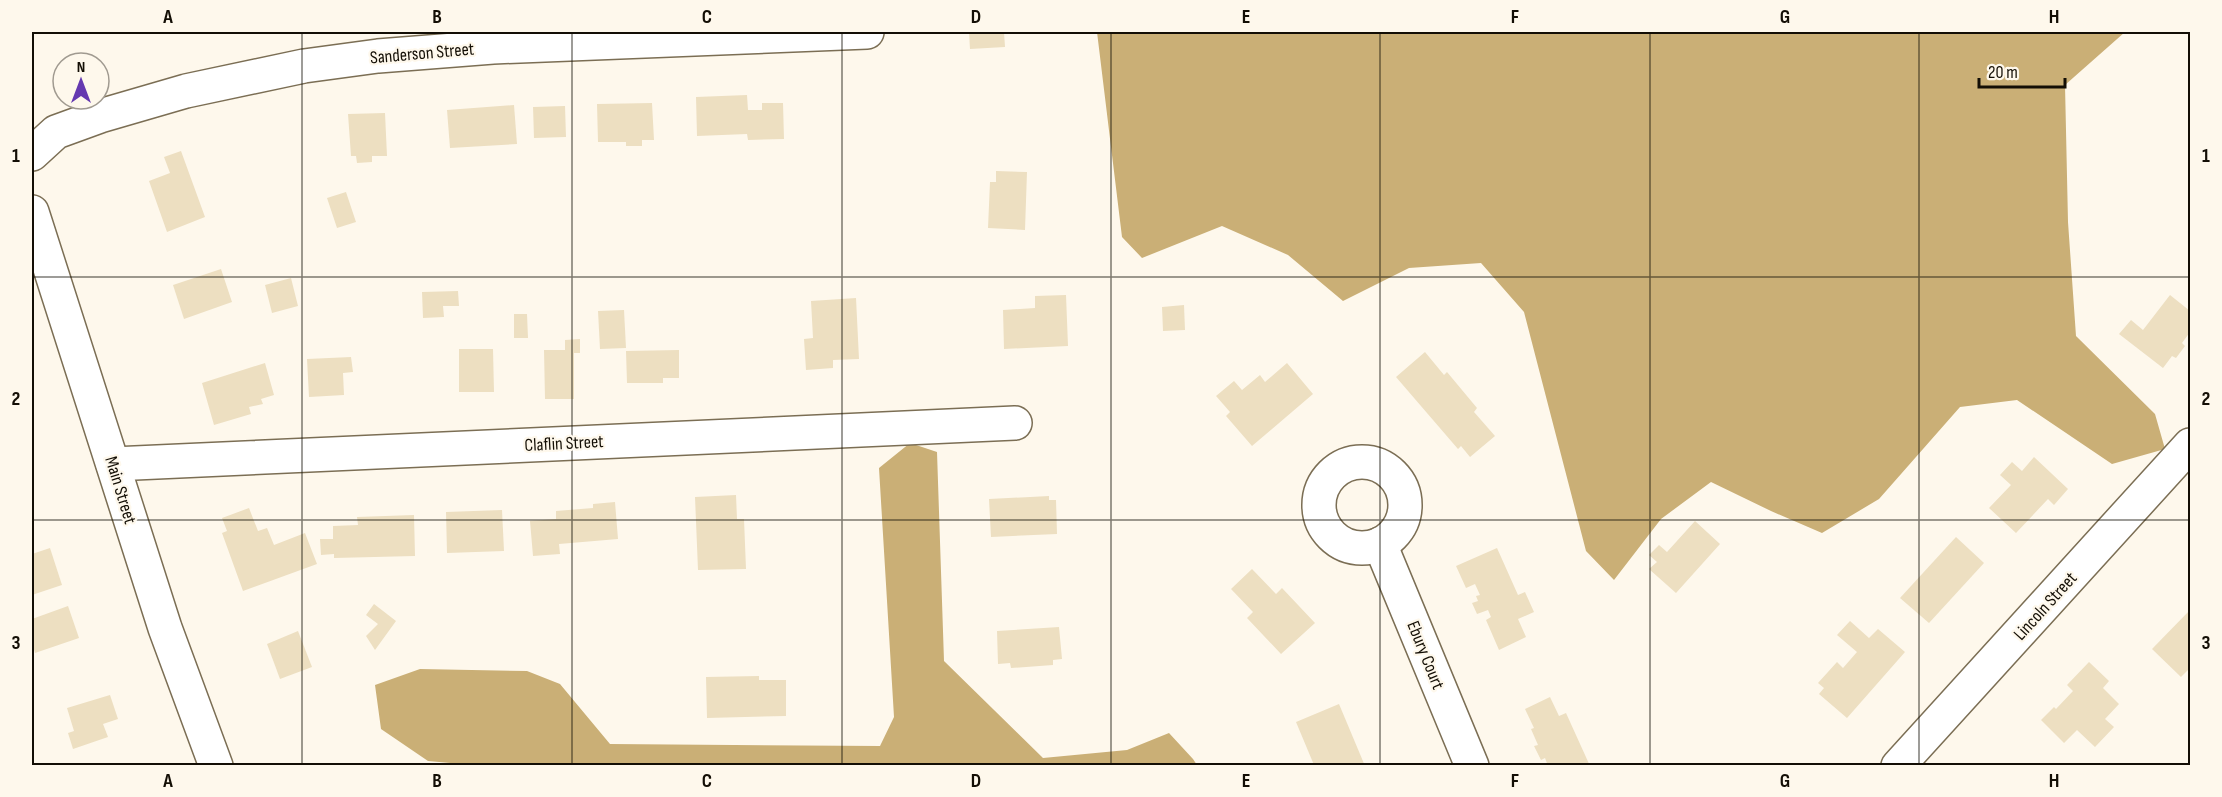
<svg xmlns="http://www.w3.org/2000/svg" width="2222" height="797" font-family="'Sofia Sans Condensed',sans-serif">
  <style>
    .forest { fill: #caaf76 }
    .building { fill: #eddfc1 }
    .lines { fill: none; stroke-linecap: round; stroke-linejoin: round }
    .minor-casing { stroke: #7b6e54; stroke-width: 36 }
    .major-casing { stroke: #7b6e54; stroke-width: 36 }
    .minor { stroke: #fff; stroke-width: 33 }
    .major { stroke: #fff; stroke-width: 33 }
    .grid { fill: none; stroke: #130e05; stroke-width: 1.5; stroke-opacity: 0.55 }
    .labels { text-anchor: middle; stroke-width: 4.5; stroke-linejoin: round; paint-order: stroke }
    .street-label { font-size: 18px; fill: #130e05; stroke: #fef8ec }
    .neatline { fill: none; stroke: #130e05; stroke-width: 2 }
    .grid-label { font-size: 20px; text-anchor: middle; font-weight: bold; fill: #130e05 }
  </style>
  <rect width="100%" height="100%" fill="#fef8ec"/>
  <!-- forest -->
  <g class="forest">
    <path d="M1097,32H2125L2065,85L2068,222L2076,336L2155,414L2165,449L2112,464L2017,400L1960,407L1879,499L1822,533L1771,511L1711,482L1661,519L1614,580L1586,551L1524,312L1481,263L1409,268L1343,301L1288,255L1222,226L1142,258L1122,237Z"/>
    <path d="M910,443L937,452L944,661L1043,758L1127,750L1169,733L1193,759L1197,765L484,766L428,761L381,729L375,685L420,669L527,671L560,684L610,744L880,746L894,717L879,468Z"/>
  </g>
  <!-- building -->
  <g class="building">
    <path d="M969,32H1004L1005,47L970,49Z"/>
    <path d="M747,95L748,110H762V103H783L784,139L748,140L747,134L697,136L696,97Z"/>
    <path d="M652,103L654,140H642V146H626V142H598L597,104Z"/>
    <path d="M514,105L517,144L450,148L447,110Z"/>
    <path d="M565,106L566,137L534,138L533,107Z"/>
    <path d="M385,113L387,156H372V162L357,163L356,156H351L348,114Z"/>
    <path d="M181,151L205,217L167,232L149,181L170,173L164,157Z"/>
    <path d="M996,171L1027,172L1025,230L988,228L990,182H996Z"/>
    <path d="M346,192L356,222L337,228L327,198Z"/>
    <path d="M221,269L232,302L184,319L173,285Z"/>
    <path d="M291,278L298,306L272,313L265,285Z"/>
    <path d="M458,291L459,306H443L444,317L423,318L422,292Z"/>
    <path d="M1066,295L1068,346L1004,349L1003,310L1035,308V296Z"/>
    <path d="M2170,295L2190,311V332L2182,343L2185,346L2176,358L2172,356L2163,368L2119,334L2131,320L2143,330Z"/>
    <path d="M856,298L859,359L833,360V368L806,370L804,339L813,338L811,301Z"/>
    <path d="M1184,305L1185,330L1163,331L1162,307Z"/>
    <path d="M624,310L626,348L600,349L598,311Z"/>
    <path d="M514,314H527L528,338H514Z"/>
    <path d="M580,339V353H574V399H545L544,350H565V340Z"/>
    <path d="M459,349H493L494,392H459Z"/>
    <path d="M679,350V378H663V383H627L626,351Z"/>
    <path d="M1425,352L1444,375L1447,372L1477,408L1474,412L1495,436L1470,457L1461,446L1458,449L1396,377Z"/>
    <path d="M351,357L353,372L343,373L344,395L309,397L307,359Z"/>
    <path d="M265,363L274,395L261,399L263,404L249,407L251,414L214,425L202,383Z"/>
    <path d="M1287,363L1313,394L1252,446L1226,416L1230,412L1216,396L1234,381L1242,390L1260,375L1265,382Z"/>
    <path d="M2034,457L2068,489L2054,505L2048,499L2016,533L1989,508L2011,485L2000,475L2012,462L2022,471Z"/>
    <path d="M736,495L737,519H744L746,569L698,570L695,497Z"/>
    <path d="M1049,496V500H1056L1057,534L991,537L989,499Z"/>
    <path d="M615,502L618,539L559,544L560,554L533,556L530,521L556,519V511L593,508V504Z"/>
    <path d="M249,508L258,531L267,528L274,545L305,533L317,564L243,591L222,533L227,531L222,518Z"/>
    <path d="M502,510L504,551L447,553L446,512Z"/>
    <path d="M414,515L415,556L334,558V554L321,555L320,539H333V526L358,525L357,517Z"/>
    <path d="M1695,521L1720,544L1676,593L1649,569L1657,562L1649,555L1659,545L1667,552Z"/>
    <path d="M1956,537L1984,563L1929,623L1900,598Z"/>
    <path d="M50,548L62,585L32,595V554Z"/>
    <path d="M1497,548L1518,595L1525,592L1534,612L1518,619L1526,637L1499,650L1486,620L1491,617L1488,610L1477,614L1472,603L1478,601L1476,596L1480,595L1475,584L1466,588L1456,566Z"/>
    <path d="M1252,569L1276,594L1282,588L1315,623L1281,654L1247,618L1253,612L1231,589Z"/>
    <path d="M374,604L396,621L375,650L366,636L378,624L366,615Z"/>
    <path d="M68,606L79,638L35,653L32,642V619Z"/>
    <path d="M2190,610V668L2181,677L2152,649Z"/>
    <path d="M1850,621L1869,638L1878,629L1905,652L1847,718L1819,694L1824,688L1818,683L1837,662L1843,668L1857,652L1837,635Z"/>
    <path d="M1059,627L1062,659L1053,660V665L1011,668L1010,663L998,664L997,631Z"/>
    <path d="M298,631L312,667L280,679L267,644Z"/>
    <path d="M2089,662L2109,681L2103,688L2119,704L2105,719L2114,727L2095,747L2077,730L2064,743L2041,720L2054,707L2056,709L2073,691L2067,685Z"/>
    <path d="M759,676V680H786V716L707,718L706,677Z"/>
    <path d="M110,695L118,719L103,724L108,737L73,749L68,733L74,731L67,708Z"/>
    <path d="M1550,697L1559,716L1566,713L1590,766H1548L1545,758L1541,760L1534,746L1538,745L1531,729L1534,728L1525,709Z"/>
    <path d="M1339,704L1365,766H1323L1322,763L1314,765L1296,722Z"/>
  </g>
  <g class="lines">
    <!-- minor casing -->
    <g class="minor-casing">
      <g id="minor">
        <path d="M32,154L56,132L100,116L186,91L304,66L378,56L493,47L867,32"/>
        <circle cx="1362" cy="505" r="43"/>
        <path d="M113,464L1015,423"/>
        <path d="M1380,544L1472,766"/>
        <path d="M1898,766L2190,445"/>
      </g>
    </g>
    <!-- major casing -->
    <g class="major-casing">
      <path id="major" d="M32,212L165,628L216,766"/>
    </g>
    <!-- minor -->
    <use href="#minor" class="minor"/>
    <!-- major -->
    <use href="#major" class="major"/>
  </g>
  <!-- grid -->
  <path class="grid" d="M302,32V766M572,32V766M842,32V766M1111,32V766M1380,32V766M1650,32V766M1919,32V766M32,277H2190M32,520H2190"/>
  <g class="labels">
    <!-- street labels -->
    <g class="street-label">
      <text transform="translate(422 53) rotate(-5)" y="6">Sanderson Street</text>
      <text transform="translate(564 443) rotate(-3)" y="6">Claflin Street</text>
      <text transform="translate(121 490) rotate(73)" y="6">Main Street</text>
      <text transform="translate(2045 606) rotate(-48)" y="6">Lincoln Street</text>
      <text transform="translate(1426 655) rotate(68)" y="6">Ebury Court</text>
    </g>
  </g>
  <!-- border -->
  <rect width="2222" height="797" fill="none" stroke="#fef8ec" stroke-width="66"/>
  <!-- north arrow -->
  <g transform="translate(81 81)"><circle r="28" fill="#fef8ec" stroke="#a09a90" stroke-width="1.5"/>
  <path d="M0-4.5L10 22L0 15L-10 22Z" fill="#6539b0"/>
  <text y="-9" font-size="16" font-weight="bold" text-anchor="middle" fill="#130e05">N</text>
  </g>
  <!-- scale -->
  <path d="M1979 78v9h86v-9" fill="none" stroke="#130e05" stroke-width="3"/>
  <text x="1988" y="78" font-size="18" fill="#130e05" stroke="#fef8ec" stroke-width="4.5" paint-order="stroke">20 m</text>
  <rect x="33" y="33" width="2156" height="731" class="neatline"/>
  <g class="grid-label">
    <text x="168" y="23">A</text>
    <text x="437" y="23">B</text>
    <text x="707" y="23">C</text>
    <text x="976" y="23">D</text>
    <text x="1246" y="23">E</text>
    <text x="1515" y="23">F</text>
    <text x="1785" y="23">G</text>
    <text x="2054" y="23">H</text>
    <text x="16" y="162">1</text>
    <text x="2206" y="162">1</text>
    <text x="16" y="405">2</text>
    <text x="2206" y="405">2</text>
    <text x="16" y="649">3</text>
    <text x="2206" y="649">3</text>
    <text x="168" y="787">A</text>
    <text x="437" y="787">B</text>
    <text x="707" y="787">C</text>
    <text x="976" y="787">D</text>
    <text x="1246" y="787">E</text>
    <text x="1515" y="787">F</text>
    <text x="1785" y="787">G</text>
    <text x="2054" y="787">H</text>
  </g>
</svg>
